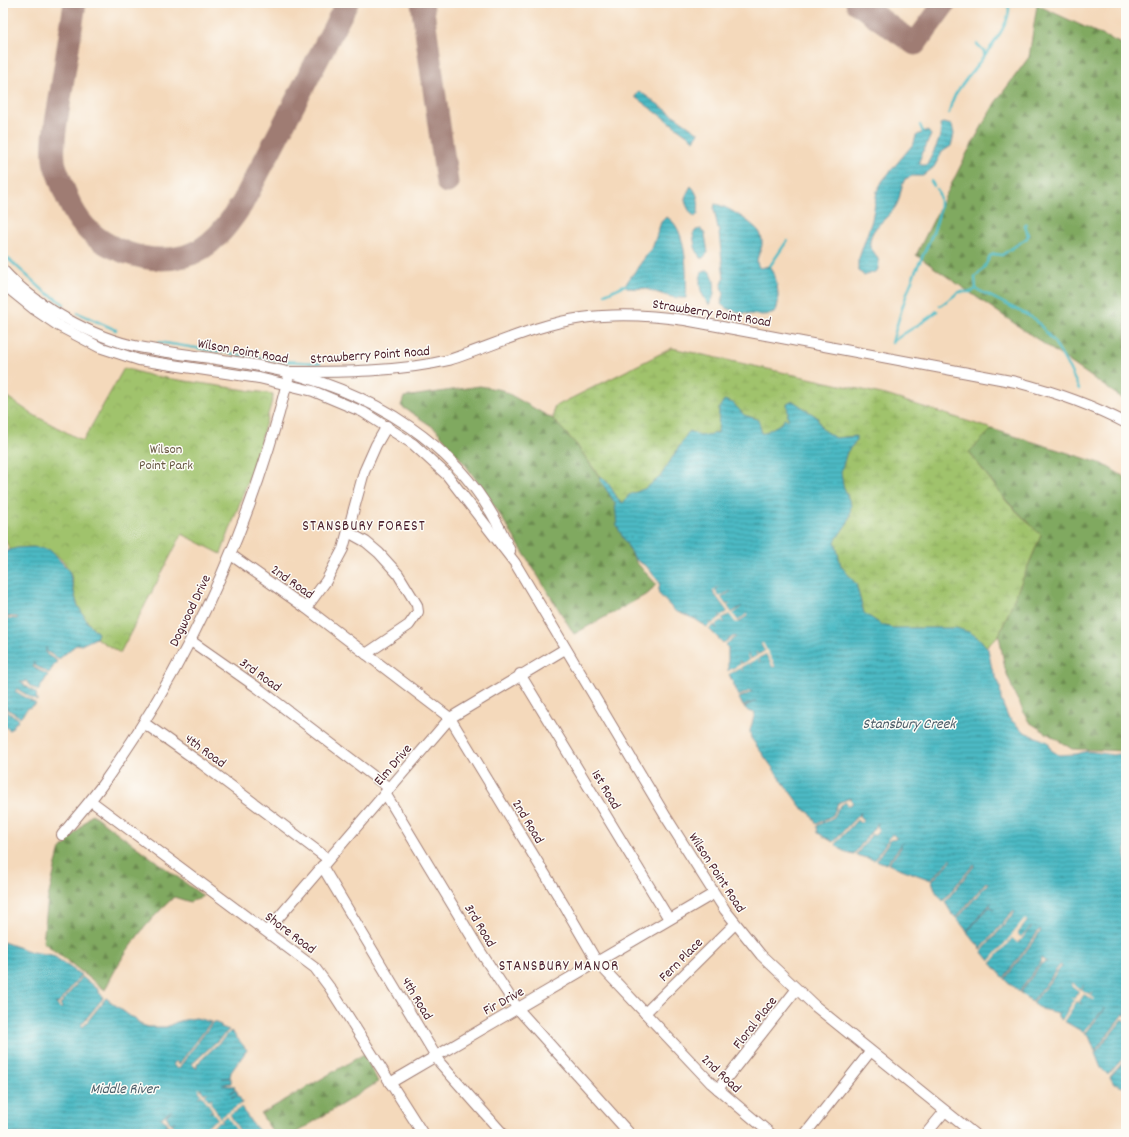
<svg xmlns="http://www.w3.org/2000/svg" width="1129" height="1137" font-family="Dekko,sans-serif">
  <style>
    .forest { fill: url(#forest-firs); stroke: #656446 }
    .wetland { fill: url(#wetland-marsh); stroke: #75714c }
    .park { fill: url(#park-crowns); stroke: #75714c }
    .water { fill: url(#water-rules); stroke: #4b6c78 }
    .pier { fill: #f4d9bb }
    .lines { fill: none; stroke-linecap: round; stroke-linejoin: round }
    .stream { stroke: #4cbac4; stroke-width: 2.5 }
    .taxiway { stroke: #9f7c73; stroke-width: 23 }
    .minor-casing { stroke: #9f7c73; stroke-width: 12 }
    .minor { stroke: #fff; stroke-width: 10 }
    .labels { text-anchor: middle; stroke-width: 3; stroke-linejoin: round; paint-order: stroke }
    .street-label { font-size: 14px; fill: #4a1f2b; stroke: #fdfcf7 }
    .park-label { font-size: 14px; fill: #685842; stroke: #fdfcf7 }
    .neighbourhood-label { font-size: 15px; letter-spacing: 1px; fill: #4a1f2b; stroke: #fdfcf7 }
    .water-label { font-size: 15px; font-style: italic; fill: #4b5d68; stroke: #fdfcf7 }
  </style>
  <defs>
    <pattern id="forest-firs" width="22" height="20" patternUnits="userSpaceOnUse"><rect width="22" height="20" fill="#80a960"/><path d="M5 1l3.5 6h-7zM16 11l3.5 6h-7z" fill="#6b894f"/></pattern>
    <pattern id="wetland-marsh" width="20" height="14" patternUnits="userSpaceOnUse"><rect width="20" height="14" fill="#a0c36c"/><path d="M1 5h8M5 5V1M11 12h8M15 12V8" fill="none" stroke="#8ba75e"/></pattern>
    <pattern id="park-crowns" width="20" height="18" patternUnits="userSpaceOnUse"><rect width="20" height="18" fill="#a0c36c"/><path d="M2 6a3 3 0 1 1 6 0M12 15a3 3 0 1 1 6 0" fill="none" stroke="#8ba75e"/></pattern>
    <pattern id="water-rules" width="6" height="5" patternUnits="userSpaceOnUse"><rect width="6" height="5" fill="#4cbac4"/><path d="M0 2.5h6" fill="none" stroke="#41979f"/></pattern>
  </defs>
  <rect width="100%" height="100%" fill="#fdfcf7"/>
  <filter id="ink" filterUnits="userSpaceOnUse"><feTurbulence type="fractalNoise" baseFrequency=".025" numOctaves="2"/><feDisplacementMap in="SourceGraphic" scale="8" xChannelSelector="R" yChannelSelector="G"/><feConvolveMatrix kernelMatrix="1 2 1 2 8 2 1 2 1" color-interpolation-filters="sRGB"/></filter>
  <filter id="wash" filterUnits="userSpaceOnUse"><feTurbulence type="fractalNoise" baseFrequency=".012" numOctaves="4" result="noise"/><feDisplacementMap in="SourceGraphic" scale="16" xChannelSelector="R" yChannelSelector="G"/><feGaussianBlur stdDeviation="0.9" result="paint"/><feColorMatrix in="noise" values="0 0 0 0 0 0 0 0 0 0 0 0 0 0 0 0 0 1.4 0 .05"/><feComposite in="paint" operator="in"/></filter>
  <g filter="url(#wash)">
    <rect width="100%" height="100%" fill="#f4d9bb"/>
    <!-- forest -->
    <g class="forest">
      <path d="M1037,5L1126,46V401L916,255L967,153L995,103L1029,57Z"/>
      <path d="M480,386L502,390L553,419L576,444L613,496L624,538L636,562L656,584L649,593L574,634L497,510L467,467L436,429L401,406L404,397Z"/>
      <path d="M992,429L1103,464L1126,478V751L1072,749L1029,722L1015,695L1005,669L999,635L1041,535L1004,498L969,452Z"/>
      <path d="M92,814L203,896L190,902L174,897C145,923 121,955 105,990L43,942L48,898L59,852Z"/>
      <path d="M364,1054L378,1082L294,1134H274L261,1114Z"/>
    </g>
    <!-- wetland -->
    <path class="wetland" d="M672,348L886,395L992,429L969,452L1007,502L1041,535L999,635L982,650L894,632L865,619L665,476L623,509L576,444L553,419L554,407Z"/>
    <!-- park -->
    <path class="park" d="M124,368L152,376L273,394V397L254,464L221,554L182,534L120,653L96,638L98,633C89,624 81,615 77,603C73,594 74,585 71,576C63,549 34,543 10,550L3,535V394L32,414L83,441Z"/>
    <!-- water -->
    <g class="water">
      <path d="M639,91L699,133L694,140L635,97Z"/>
      <path d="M943,123L952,125L954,134L951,146L942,152L934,167L923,176H912L905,179C900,188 901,197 896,206C887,221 868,227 870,247C876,255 882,261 877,271L864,276L858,270V261L872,220L877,191L883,180L914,143L916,136L927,130L931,135L919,161L921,165H927C933,151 943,139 940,124Z"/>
      <path d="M691,186C699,194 699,204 698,214L695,217C691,215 684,203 685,198C686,195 689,189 691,186Z"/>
      <path d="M715,204C725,205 755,224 760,233C761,235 762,239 762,242C763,251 752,260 760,268L770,266C777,273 782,307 774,313C765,318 727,313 721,304L724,294L721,287L724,279L719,233L714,209Z"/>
      <path d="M666,217C688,226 687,279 686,298C671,299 660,293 646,289C639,287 629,291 625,285L653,246L661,222Z"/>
      <path d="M701,229L705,234L708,253L703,258H700L695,247L693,234L696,230Z"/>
      <path d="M708,270C717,277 716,298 709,305C701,294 697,285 702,272Z"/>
      <path d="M724,400L733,403L744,415L757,419L759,422L762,434L782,423L785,418L787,420L789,419L787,416L788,413L787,404L793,401L817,417L822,429L835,438L856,436V441L847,452L841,472L843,485L851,505L850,516L848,522L835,541L841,566L856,584L864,613L882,625L893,628H956L969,632L979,638L988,649L992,669L1000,685L1001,700L1008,717L1024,732L1048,742L1051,750L1059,755L1077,754L1087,751L1113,755L1118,754L1126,755V1016L1124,1014L1095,1051L1089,1036L1085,1034L1106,1007L1083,1032L1064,1021L1077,1001L1082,1004L1079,1002L1084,994L1093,1000L1091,996L1093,992L1090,995L1081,989L1084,985L1080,989L1072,983L1071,985L1079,991L1062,1020L1058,1017V1013L1041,1009L1033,1003L1062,966L1060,965L1032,1002L1020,993L1041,964L1046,962L1041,958L1040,963L1019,992L1005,979L1041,931L1040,929L1004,978L991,963L1012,938L1019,943L1032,926L1021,937L1017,934L1027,921L1025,920L990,961L982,951L1015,912L1013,911L981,949L967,932L989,907L994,909L989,905L992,902L967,931L957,919L988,883L986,882L956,918L952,914L945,902L975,865L974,864L943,901L936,892L932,881L952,860L951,859L931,880L888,864L901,848V842L900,847L886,864L876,860L891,839L897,838L892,834L874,860L856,855L872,834L874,836L879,829L877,828L878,823L854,854L843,851L835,844L857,820L860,823L863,820L859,816L861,812L833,842L818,833L817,826L834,817L840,806L846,802L848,806L853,803L850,798L838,803L833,815L817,824L811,814L801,807L751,738L750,731L755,713L748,711L744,707L756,701L743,706L739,698L752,692L751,690L739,696L729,674L740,668L743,671L741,667L748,663L751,666L749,663L757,658L760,662L758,658L766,654L773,667L775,666L761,644L765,651L758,655L756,652L757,656L751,659L748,654L749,660L742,664L739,660L741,664L728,671V648L725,645L736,637L734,636L723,643L709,629L714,625L717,629L715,625L722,619L725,623L722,619L729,614L738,622H739L748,615L747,614L738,621L732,614L742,606L732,613L727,606L730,603L726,605L721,598L731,591L720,597L715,590L719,587L713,592L728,612L721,616L719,614L721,617L712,624L709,621L711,624L707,627L695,619L675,611L658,593L660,583L647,567L635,559L623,538L617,526L615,503L600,480V475L608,483L620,502L623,503L629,495L646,488L660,477L689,431L700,436L718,433L719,408Z"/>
      <path d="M33,547L50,550L69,570L77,604L88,623L98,633L96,638L81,645L77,644L59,659L47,652L46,647V654L57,661L49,673L34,665V662L33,667L48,675L38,691L29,685L26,680L25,682H20L36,693L37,701L17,689L15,691L36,704L27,709L20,717L7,709L5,706L3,708V618L17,619L18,617L3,616V552L17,548Z"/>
      <path d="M3,709L19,719L10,730L3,725Z"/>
      <path d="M3,942L32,952L52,955L81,975L58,1004L55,1003L61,1009L62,1007L60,1005L82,977L99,990V993L104,997L81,1025L83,1027L106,998L131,1017L135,1018L140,1024L147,1027H166L179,1021L196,1018L211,1022L179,1064L176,1061L173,1065L178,1069L213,1022L221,1025V1027L229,1030L192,1064L197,1069V1064L231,1031L232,1032L247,1050L231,1072L230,1077L222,1078H231V1083L222,1085L234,1086L235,1089L229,1093L236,1090L238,1094L231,1097L238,1095L242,1102L241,1104L220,1118L210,1102L212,1099L209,1101L205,1095L208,1092L204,1094L201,1089L199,1090L201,1094L198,1097L202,1095L207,1102L205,1104L208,1103L212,1110L209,1113L212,1111L218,1119L195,1134H180L181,1130L178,1132L172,1125L175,1121L171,1124L166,1116L172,1110L161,1118L168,1123L165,1126L168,1125L175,1132L172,1134H3Z"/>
      <path d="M1123,1019L1126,1021V1055L1108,1075L1101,1068L1095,1053Z"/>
      <path d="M1126,1059V1088L1114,1084L1110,1077Z"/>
      <path d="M241,1107L251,1122L262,1134H241L230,1115Z"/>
      <path d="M228,1116L239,1134H200L206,1130L208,1133L206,1130L213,1126L215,1128L214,1125L220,1121L223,1123L221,1120Z"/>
    </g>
    <!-- pier -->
    <g class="pier">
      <path d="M719,586L715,590L720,597L731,591L721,598L726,605L731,604L727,606L732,613L742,607L733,614L738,621L747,614L748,615L736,623L729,614L722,619L725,623L721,620L715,625L718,628L714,625L709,629L707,627L711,624L708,621L712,624L721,617L719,614L721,616L728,612L713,591Z"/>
      <path d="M763,643L775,666L773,667L766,654L758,658L760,662L757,659L749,663L751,667L748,663L741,667L743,671L740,668L729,674L728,671L741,664L739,660L742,664L749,660L747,655L751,659L757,656L756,651L758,655L765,651L761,644Z"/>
      <path d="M1025,919L1027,921L1017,934L1021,937L1032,926L1018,943L1012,938L991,963L990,961Z"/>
      <path d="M1072,983L1080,989L1084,985L1081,989L1090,995L1093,991L1091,996L1095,999L1094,1000L1084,994L1079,1002L1082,1005L1077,1001L1064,1021L1062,1020L1074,1001L1070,997L1074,999L1079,991L1071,985Z"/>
      <path d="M198,1087L204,1094L208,1092L205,1095L209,1101L213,1099L210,1102L220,1118L241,1104V1107L230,1115L241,1134H239L227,1116L221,1120L223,1123L220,1121L214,1125L216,1128L213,1126L207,1130L208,1133L206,1130L200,1134H195L218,1119L212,1111L208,1112L212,1110L208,1103L203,1105L207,1102L202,1095L198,1097L201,1094Z"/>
    </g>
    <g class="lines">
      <!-- stream -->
      <g class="stream">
        <path d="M977,44L984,51V57"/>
        <path d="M949,113C950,107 952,101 955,95C967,74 1010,32 1009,8L1006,4"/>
        <path d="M920,125L923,132"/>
        <path d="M931,181L934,186"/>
        <path d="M3,254L44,291L64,304"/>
        <path d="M770,266L787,241"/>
        <path d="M976,289L1035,319L1054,342L1069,368L1079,389"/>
        <path d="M976,289L975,277L984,268L990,256L995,254L1002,255L1027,238L1028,235L1025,226L1027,224"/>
        <path d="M605,294L625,285"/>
        <path d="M940,306L959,292H971L976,289"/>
        <path d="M78,313L116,330"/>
        <path d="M158,342L280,361L320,363"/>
        <path d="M893,342C906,330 925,323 937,311"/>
        <path d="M892,343C898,320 905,297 914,275C922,254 949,212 937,189"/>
      </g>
      <!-- taxiway -->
      <g class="taxiway">
        <path d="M75,3C70,35 65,67 60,99C57,118 52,139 54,159C54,166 58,173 60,179C64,191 69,204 76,215C97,249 147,266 185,256C211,249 228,225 242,204L347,3"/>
        <path d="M422,3L447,182"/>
        <path d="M857,3L915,44L945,3"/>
      </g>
    </g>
  </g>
  <g filter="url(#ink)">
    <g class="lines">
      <!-- minor casing -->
      <g class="minor-casing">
        <g id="minor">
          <path d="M3,270C34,305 93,338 139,347C179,355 219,358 259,366C368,387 468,445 510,551"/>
          <path d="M3,284L34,309L59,326L99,347L139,360L259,378L313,391L363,412L413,444L447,475L515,563L666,817L725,910L761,955L815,1006L974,1134"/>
          <path d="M290,372C342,372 398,372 449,360C493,346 537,324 582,318C617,313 651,315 685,320L1016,382C1055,392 1090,404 1126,423"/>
          <path d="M348,532L366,542L379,553L398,574L417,605L418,612L409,625L366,654"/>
          <path d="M231,555L306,608L450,718L565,907L597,962L711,1083L771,1134"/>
          <path d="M306,608L326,581L343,549L364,472L376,445L387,426"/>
          <path d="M191,641L258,688L389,788"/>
          <path d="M520,674L669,919"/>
          <path d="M144,723L202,764L328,859"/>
          <path d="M385,793L482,954L518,1009L630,1134"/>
          <path d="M91,801L315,968L330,988L423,1134"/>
          <path d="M62,835C76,817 92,800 105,781C191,659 252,524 288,379"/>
          <path d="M322,866L440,1063L503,1134"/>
          <path d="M267,931L450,718L565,649"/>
          <path d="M645,1013L735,924"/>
          <path d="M390,1083L713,894"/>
          <path d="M718,1089L796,990"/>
          <path d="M805,1134L870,1052"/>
          <path d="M926,1134L945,1111"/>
        </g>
      </g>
      <!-- minor -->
      <use href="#minor" class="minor"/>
    </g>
  </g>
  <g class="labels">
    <!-- street labels -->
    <g class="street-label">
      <text transform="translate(712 312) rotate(9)" y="5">Strawberry Point Road</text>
      <text transform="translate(243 350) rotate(10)" y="5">Wilson Point Road</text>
      <text transform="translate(370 354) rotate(-4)" y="5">Strawberry Point Road</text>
      <text transform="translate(293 581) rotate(35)" y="5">2nd Road</text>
      <text transform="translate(189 610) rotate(-64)" y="5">Dogwood Drive</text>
      <text transform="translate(261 674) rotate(36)" y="5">3rd Road</text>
      <text transform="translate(206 750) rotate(36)" y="5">4th Road</text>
      <text transform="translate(392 764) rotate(-49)" y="5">Elm Drive</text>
      <text transform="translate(607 789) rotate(59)" y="5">1st Road</text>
      <text transform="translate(529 821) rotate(59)" y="5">2nd Road</text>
      <text transform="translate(718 872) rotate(57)" y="5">Wilson Point Road</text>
      <text transform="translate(481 925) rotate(59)" y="5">3rd Road</text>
      <text transform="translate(291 932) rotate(37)" y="5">Shore Road</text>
      <text transform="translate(680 959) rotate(-45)" y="5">Fern Place</text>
      <text transform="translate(418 998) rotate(59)" y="5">4th Road</text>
      <text transform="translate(503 1000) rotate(-29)" y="5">Fir Drive</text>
      <text transform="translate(754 1022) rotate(-52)" y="5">Floral Place</text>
      <text transform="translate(722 1073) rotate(43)" y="5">2nd Road</text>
    </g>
    <!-- park labels -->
    <g class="park-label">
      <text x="166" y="453">Wilson<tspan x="166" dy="16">Point Park</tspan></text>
    </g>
    <!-- neighbourhood labels -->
    <g class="neighbourhood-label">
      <text x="364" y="530">STANSBURY FOREST</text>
      <text x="559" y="970">STANSBURY MANOR</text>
    </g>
    <!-- water labels -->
    <g class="water-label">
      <text x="909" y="728">Stansbury Creek</text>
      <text x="124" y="1093">Middle River</text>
    </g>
  </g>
  <!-- margin -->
  <rect width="1129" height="1137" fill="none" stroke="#fdfcf7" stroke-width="16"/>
</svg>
